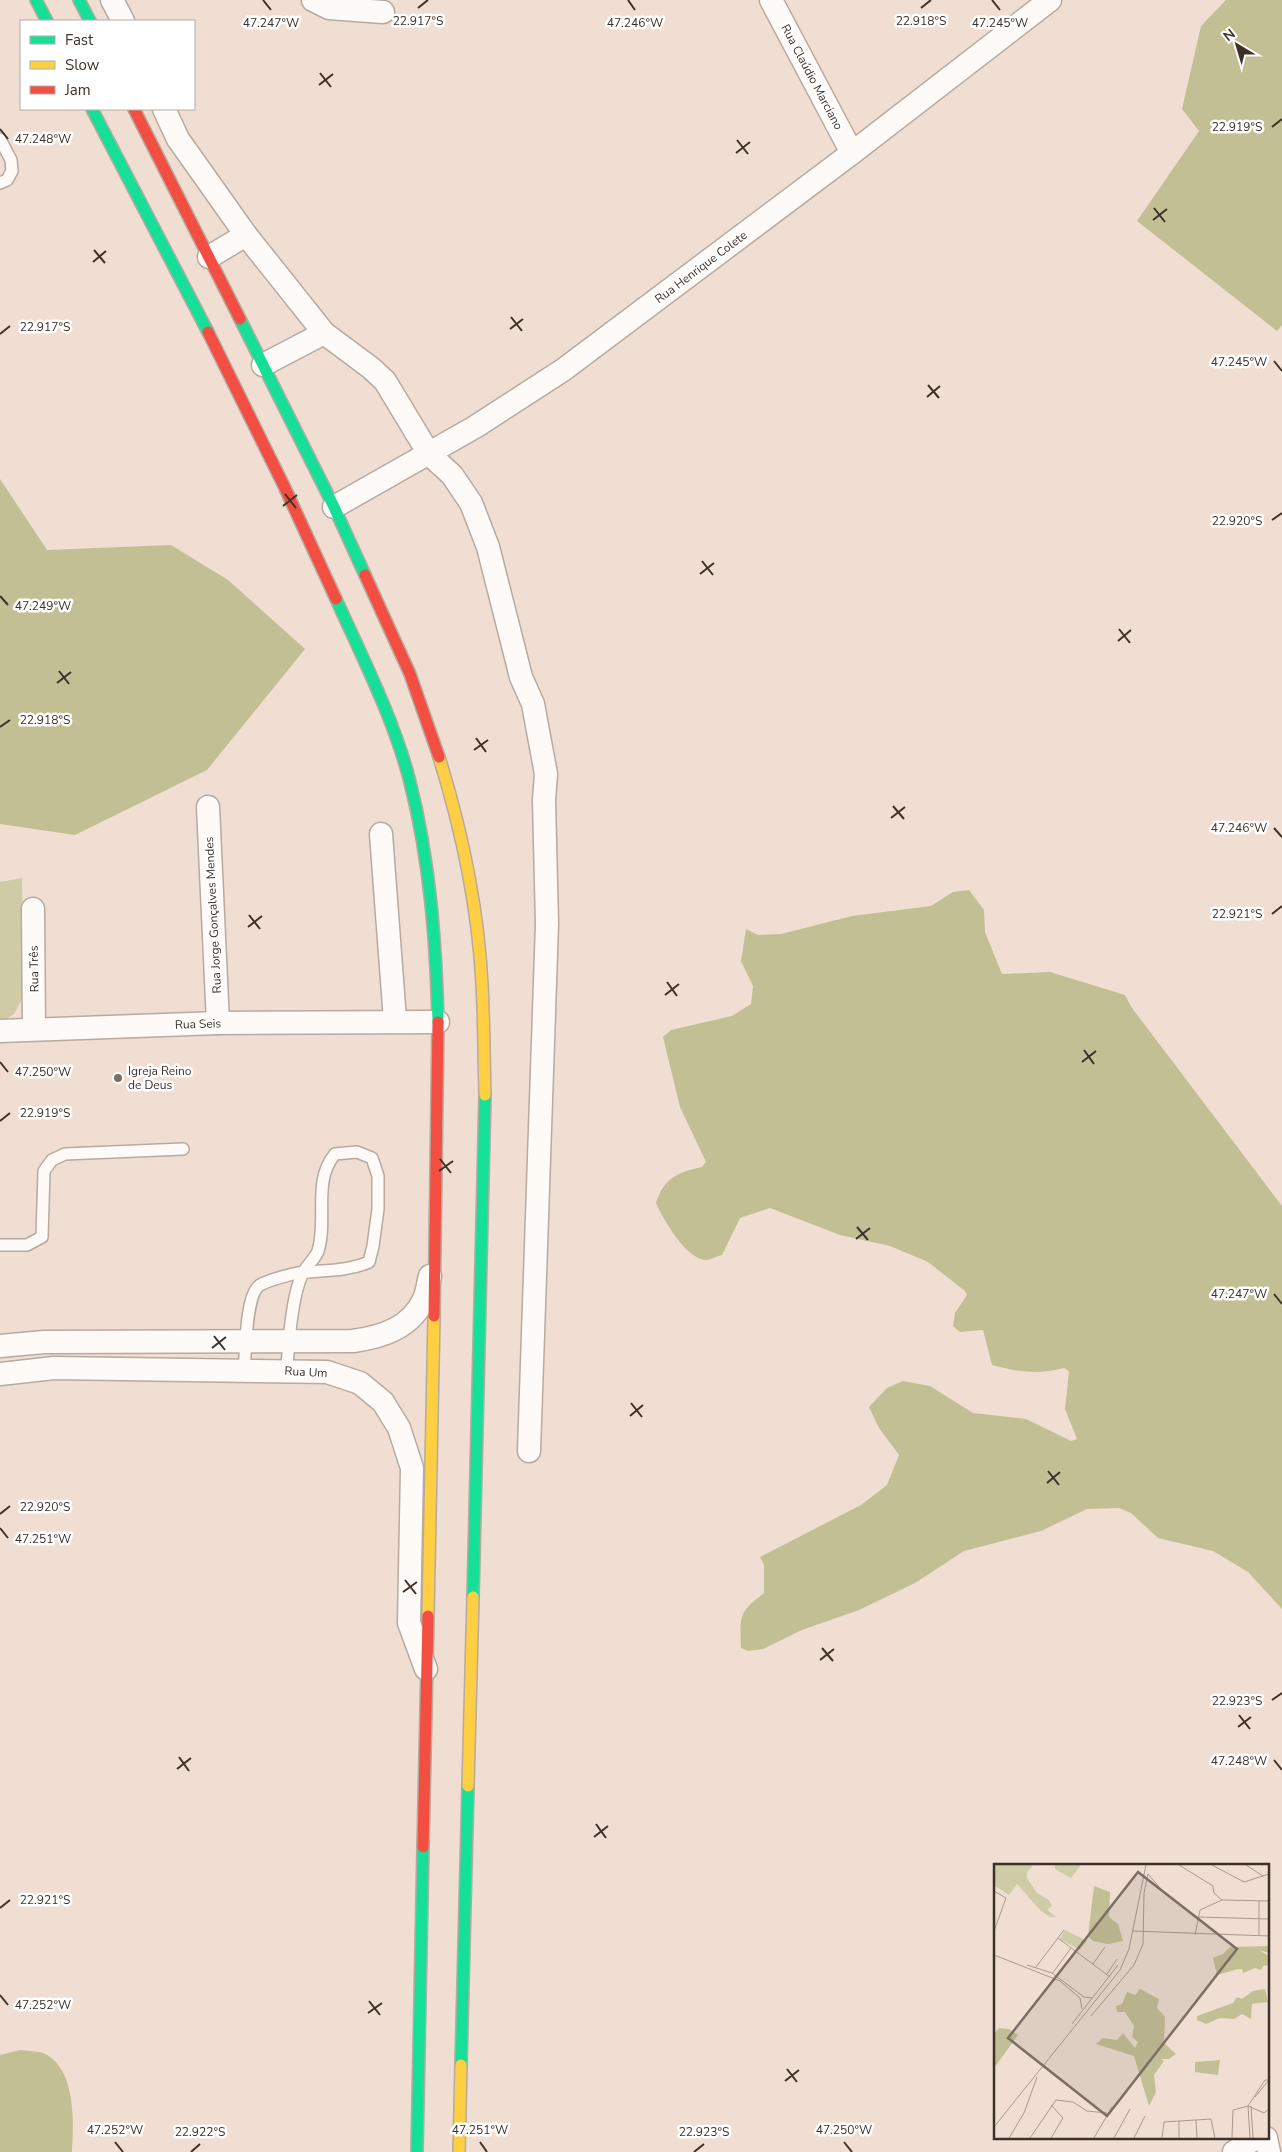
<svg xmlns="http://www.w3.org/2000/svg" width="1282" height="2152" font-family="'Nunito Sans',sans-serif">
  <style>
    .green { fill: #cfcba6 }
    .forest { fill: #c3bf94 }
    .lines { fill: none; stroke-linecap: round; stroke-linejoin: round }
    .lane-casing { stroke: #b7aaa0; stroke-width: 14 }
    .street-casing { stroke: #b7aaa0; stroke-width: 25 }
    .fast-casing { stroke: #b7aaa0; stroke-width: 14 }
    .slow-casing { stroke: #b7aaa0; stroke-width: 14 }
    .jam-casing { stroke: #b7aaa0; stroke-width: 14 }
    .lane { stroke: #fdfaf8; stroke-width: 11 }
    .street { stroke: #fdfaf8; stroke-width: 22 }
    .fast { stroke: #16e098; stroke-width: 11 }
    .slow { stroke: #ffcf43; stroke-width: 11 }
    .jam { stroke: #f24e42; stroke-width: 11 }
    .ticks { fill: none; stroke: #3e3128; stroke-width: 2 }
    .poi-dot { fill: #7c6e64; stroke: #fff; stroke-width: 2 }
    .labels { text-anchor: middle; stroke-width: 5; stroke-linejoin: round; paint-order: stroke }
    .street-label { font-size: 12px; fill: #3e3128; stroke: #fff }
    .poi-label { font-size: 12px; fill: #3e3128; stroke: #fff; text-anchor: start }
    .inset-road { fill: none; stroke: #a9998e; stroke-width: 1 }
    .view { fill: #7c6e64; fill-opacity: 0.15; stroke: #7c6e64; stroke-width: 2.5 }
    .inset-edge { fill: none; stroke: #3e3128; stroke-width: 2.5 }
    .ticks-label { font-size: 12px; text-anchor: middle; fill: #3e3128; stroke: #fff; stroke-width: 5; stroke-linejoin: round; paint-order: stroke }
  </style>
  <rect width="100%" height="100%" fill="#f0ded2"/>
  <!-- green -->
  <path class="green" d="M22,878L24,995L14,1014L5,1020H0V882Z"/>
  <!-- forest -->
  <g class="forest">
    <path d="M1226,0H1282V325L1277,331L1137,221L1199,131L1182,109L1201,26Z"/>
    <path d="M0,479L47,550L171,545L228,580L305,649L207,770L75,835L0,824Z"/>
    <path d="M969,890L984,910L985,932L1002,974L1050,972L1125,995L1132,1008L1282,1206V1609L1248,1572L1213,1551L1158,1538L1131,1513L1119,1508L1087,1509L1041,1531L964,1551L915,1583L859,1610L802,1630L763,1649L748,1651L741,1648C740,1616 738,1613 764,1593V1565L760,1557L861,1505L887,1485L899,1455L879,1428L869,1407L887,1388L903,1381L930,1386L973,1413L1026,1419L1071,1441L1077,1439L1065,1409L1069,1371L1064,1368C1038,1375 1018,1372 992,1365L983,1330L960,1332L953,1326L955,1313L967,1295L965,1291L928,1262L890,1246L840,1235L770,1208L740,1218L722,1255C717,1256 712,1259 707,1260C687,1261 663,1219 656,1203C664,1178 678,1172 702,1167L706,1162L680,1107L663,1037L671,1030L732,1016L751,1004L753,986L741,961L746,929L758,935L781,934L852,916L931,906L953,892Z"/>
    <path d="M20,2050C27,2051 36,2051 43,2053C76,2067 74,2122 72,2152H0V2055Z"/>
  </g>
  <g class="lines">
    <!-- lane casing -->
    <g class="lane-casing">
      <g id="lane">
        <path d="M0,139L11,160L12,171L7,180L0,183"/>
        <path d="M0,1245H27L42,1237L44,1171L52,1160L65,1154L183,1149"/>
        <path d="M244,1371C246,1352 245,1295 260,1285C271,1279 285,1276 297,1273C322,1270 346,1272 369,1262L373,1246L378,1209V1176L372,1158L357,1152L335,1154C312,1181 328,1219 318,1251C315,1259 307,1265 303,1273C292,1293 288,1347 287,1371"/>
      </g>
    </g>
    <!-- street casing -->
    <g class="street-casing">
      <g id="street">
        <path d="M112,0L123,21"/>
        <path d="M313,0L329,8L383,12"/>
        <path d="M771,0L852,153"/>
        <path d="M164,109L178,139L246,235L324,333L371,368L385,381L429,454L452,475L471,503L488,547L521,677L533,704L546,774L544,800L547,924L529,1451"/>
        <path d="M209,257L246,235"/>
        <path d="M263,365L324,333"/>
        <path d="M334,507L475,427L563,370L852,153L1050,0"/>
        <path d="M208,807L218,1023"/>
        <path d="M381,834L395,1020"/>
        <path d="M33,909L34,1029"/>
        <path d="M0,1031L218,1023L438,1022"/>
        <path d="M0,1346L44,1342L353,1341C382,1337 411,1328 424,1299C427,1293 428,1283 430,1276"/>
        <path d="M0,1374L54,1368L327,1372L360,1383L383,1402L399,1428L412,1468L409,1623L426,1669"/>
        <path d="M1266,2138L1269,2152"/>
        <path d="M1234,2152L1256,2138"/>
      </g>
    </g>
    <!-- fast casing -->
    <g class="fast-casing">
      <g id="fast">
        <path d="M36,0L47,21"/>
        <path d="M79,0L90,21"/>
        <path d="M92,109L208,332"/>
        <path d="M240,319L334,507L365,575"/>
        <path d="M336,599C363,659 394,719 410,782C430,861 436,942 438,1022"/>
        <path d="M473,1597L485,1095"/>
        <path d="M461,2065L468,1786"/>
        <path d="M417,2152L423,1847"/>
      </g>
    </g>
    <!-- slow casing -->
    <g class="slow-casing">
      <g id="slow">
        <path d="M439,757C462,831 478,907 482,984C484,1021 484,1058 485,1095"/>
        <path d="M428,1616L434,1316"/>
        <path d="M468,1786L473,1597"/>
        <path d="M459,2152L461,2065"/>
      </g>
    </g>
    <!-- jam casing -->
    <g class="jam-casing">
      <g id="jam">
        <path d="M134,109L240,319"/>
        <path d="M208,332L284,486L336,599"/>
        <path d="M365,575L410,674L439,757"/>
        <path d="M434,1316L438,1022"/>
        <path d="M423,1847L428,1616"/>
      </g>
    </g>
    <!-- lane -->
    <use href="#lane" class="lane"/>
    <!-- street -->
    <use href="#street" class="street"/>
    <!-- fast -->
    <use href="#fast" class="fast"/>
    <!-- slow -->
    <use href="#slow" class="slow"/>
    <!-- jam -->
    <use href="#jam" class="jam"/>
  </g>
  <!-- ticks -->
  <path class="ticks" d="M263,0L271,10M628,0L635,10M992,0L1000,10M418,8L428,0M921,8L931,0M320,73L331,87M319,85L333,74M1272,127L1282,119M0,129L8,139M737,140L748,154M736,153L750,142M1154,208L1165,222M1153,220L1167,209M94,250L105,263M93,262L106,251M511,317L522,331M510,329L523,319M0,334L10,326M1274,361L1282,371M928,385L939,398M927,397L940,386M285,494L296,508M283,506L297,495M1272,520L1282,513M702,561L713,575M700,574L714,563M0,596L8,605M1119,629L1130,643M1118,641L1131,630M59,671L69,684M57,683L71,672M0,727L10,720M476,738L486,752M474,750L488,740M893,806L904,819M891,818L905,807M1274,828L1282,837M1272,914L1282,906M249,915L260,929M248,927L262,916M667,982L677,996M665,995L679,984M1084,1050L1094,1064M0,1062L8,1072M1082,1062L1096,1051M0,1121L10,1113M440,1159L451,1173M439,1171L453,1161M857,1227L868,1240M856,1239L870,1228M1274,1294L1282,1304M214,1336L225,1350M212,1348L226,1337M631,1403L642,1417M630,1416L643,1405M1048,1471L1059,1485M1047,1483L1060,1472M0,1514L10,1506M0,1528L8,1538M405,1580L416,1594M403,1592L417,1582M822,1648L833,1661M820,1660L834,1649M1272,1700L1282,1693M1239,1715L1250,1729M1238,1727L1251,1717M179,1757L189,1771M1274,1760L1282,1770M177,1769L191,1758M596,1824L606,1838M594,1837L608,1826M0,1908L10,1900M0,1995L8,2005M369,2001L380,2015M368,2013L382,2003M787,2069L797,2082M785,2081L799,2070M115,2142L123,2152M480,2142L487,2152M844,2142L852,2152M191,2152L200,2144M694,2152L704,2144"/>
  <!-- markers -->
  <circle class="poi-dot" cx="118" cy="1078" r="5"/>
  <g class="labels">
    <!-- street labels -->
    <g class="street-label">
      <text transform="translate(812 77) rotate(62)" y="4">Rua Claúdio Marciano</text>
      <text transform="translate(701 267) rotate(-37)" y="4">Rua Henrique Colete</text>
      <text transform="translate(213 915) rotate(-93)" y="4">Rua Jorge Gonçalves Mendes</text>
      <text transform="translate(34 969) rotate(-91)" y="4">Rua Três</text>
      <text transform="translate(198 1024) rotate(-2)" y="4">Rua Seis</text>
      <text transform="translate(306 1372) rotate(3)" y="4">Rua Um</text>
    </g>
    <!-- poi labels -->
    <g class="poi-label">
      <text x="128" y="1075">Igreja Reino<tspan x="128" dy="14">de Deus</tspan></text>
    </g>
  </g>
  <!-- overview -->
  <g transform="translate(994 1864)">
    <rect width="275" height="275" fill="#f0ded2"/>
    <path d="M0,1H39L33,8V14L43,29L55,36L58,42L53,46L62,53H56L46,46L23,20L15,31L0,21ZM61,1H86V2L77,14L61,5ZM71,66L93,77L86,86L66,75Z" fill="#cfcba6"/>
    <path d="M100,22L116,28L115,53L124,60L129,77L114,80L99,77L94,72ZM275,82V89L265,86L275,92V101L269,102L267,106L261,104L249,109L248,105H244L223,111L219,94L229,90L236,83ZM146,125L165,135L163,144L171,153L170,179L182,190L175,195H167L170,197L160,211L162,228L155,242L140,192L102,180L109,174L123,176L129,169L141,184L144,178L138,173L140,162L131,148H123L122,142L128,140L133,128L141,131ZM271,125L274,138L258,140L257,155L248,150L240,155L226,154L212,160L203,156V152L239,139L243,133L248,135L259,127ZM5,164L15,165L24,171L0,204V170ZM226,196L224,211L201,208V198Z" fill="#c3bf94"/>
    <path class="inset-road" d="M185,1L219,22L220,29L228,36M218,1L250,18L275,10M252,1L269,12M154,10L173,32M0,27L12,34L0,67M265,37V71M204,53L275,55M139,67L275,72M201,71L206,46L228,36L275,37M64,74L116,113M0,91L66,117L86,134L88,145M99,100L111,83M33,101L58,109L90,133L98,134M42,103L70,66M58,110L77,84M113,110L123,95M97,152L140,101L149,80L150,29L154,10M78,160L124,101M261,233L275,216M57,241L69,254L57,274M257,242L259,274M202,256L203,274M185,257V274M0,263L126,106L135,85L152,1M15,274L30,249L43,213M36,274L62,236L79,238L93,247L113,249M100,274L118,243M120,274L136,245M140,274L151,252M168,274L170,258L217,255L221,274M238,274L239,246L254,242L270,249L275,245M256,274L254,242L271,216H275"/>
    <path class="view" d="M144,8L243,85L113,252L14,174Z"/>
    <rect width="275" height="275" class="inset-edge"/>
  </g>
  <g class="ticks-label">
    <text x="418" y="25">22.917°S</text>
    <text x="921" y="25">22.918°S</text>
    <text x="271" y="27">47.247°W</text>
    <text x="635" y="27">47.246°W</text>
    <text x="1000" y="27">47.245°W</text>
    <text x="1237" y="131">22.919°S</text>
    <text x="43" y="143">47.248°W</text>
    <text x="45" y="331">22.917°S</text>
    <text x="1239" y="366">47.245°W</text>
    <text x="1237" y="525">22.920°S</text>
    <text x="43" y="610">47.249°W</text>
    <text x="45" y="724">22.918°S</text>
    <text x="1239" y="832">47.246°W</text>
    <text x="1237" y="918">22.921°S</text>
    <text x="43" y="1076">47.250°W</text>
    <text x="45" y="1117">22.919°S</text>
    <text x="1239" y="1298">47.247°W</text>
    <text x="45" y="1511">22.920°S</text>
    <text x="43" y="1543">47.251°W</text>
    <text x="1237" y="1705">22.923°S</text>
    <text x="1239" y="1765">47.248°W</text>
    <text x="45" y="1904">22.921°S</text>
    <text x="43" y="2009">47.252°W</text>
    <text x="115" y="2134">47.252°W</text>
    <text x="480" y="2134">47.251°W</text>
    <text x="844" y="2134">47.250°W</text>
    <text x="200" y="2136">22.922°S</text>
    <text x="704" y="2136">22.923°S</text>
  </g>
  <!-- legend -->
  <rect x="20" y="20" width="175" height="90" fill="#ffffff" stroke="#b2ada9"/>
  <rect x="30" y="36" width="25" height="8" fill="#16e098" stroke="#b2ada9"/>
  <text x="65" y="45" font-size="15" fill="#3e3128">Fast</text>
  <rect x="30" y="61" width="25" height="8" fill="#ffcf43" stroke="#b2ada9"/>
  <text x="65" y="70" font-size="15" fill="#3e3128">Slow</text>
  <rect x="30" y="86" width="25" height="8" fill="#f24e42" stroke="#b2ada9"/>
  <text x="65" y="95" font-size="15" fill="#3e3128">Jam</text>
  <!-- north arrow -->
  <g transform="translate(1237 45) rotate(322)" stroke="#ffffff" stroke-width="4" paint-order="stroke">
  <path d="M0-4L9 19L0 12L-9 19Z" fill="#3e3128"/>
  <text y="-8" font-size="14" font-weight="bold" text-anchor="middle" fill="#3e3128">N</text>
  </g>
</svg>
